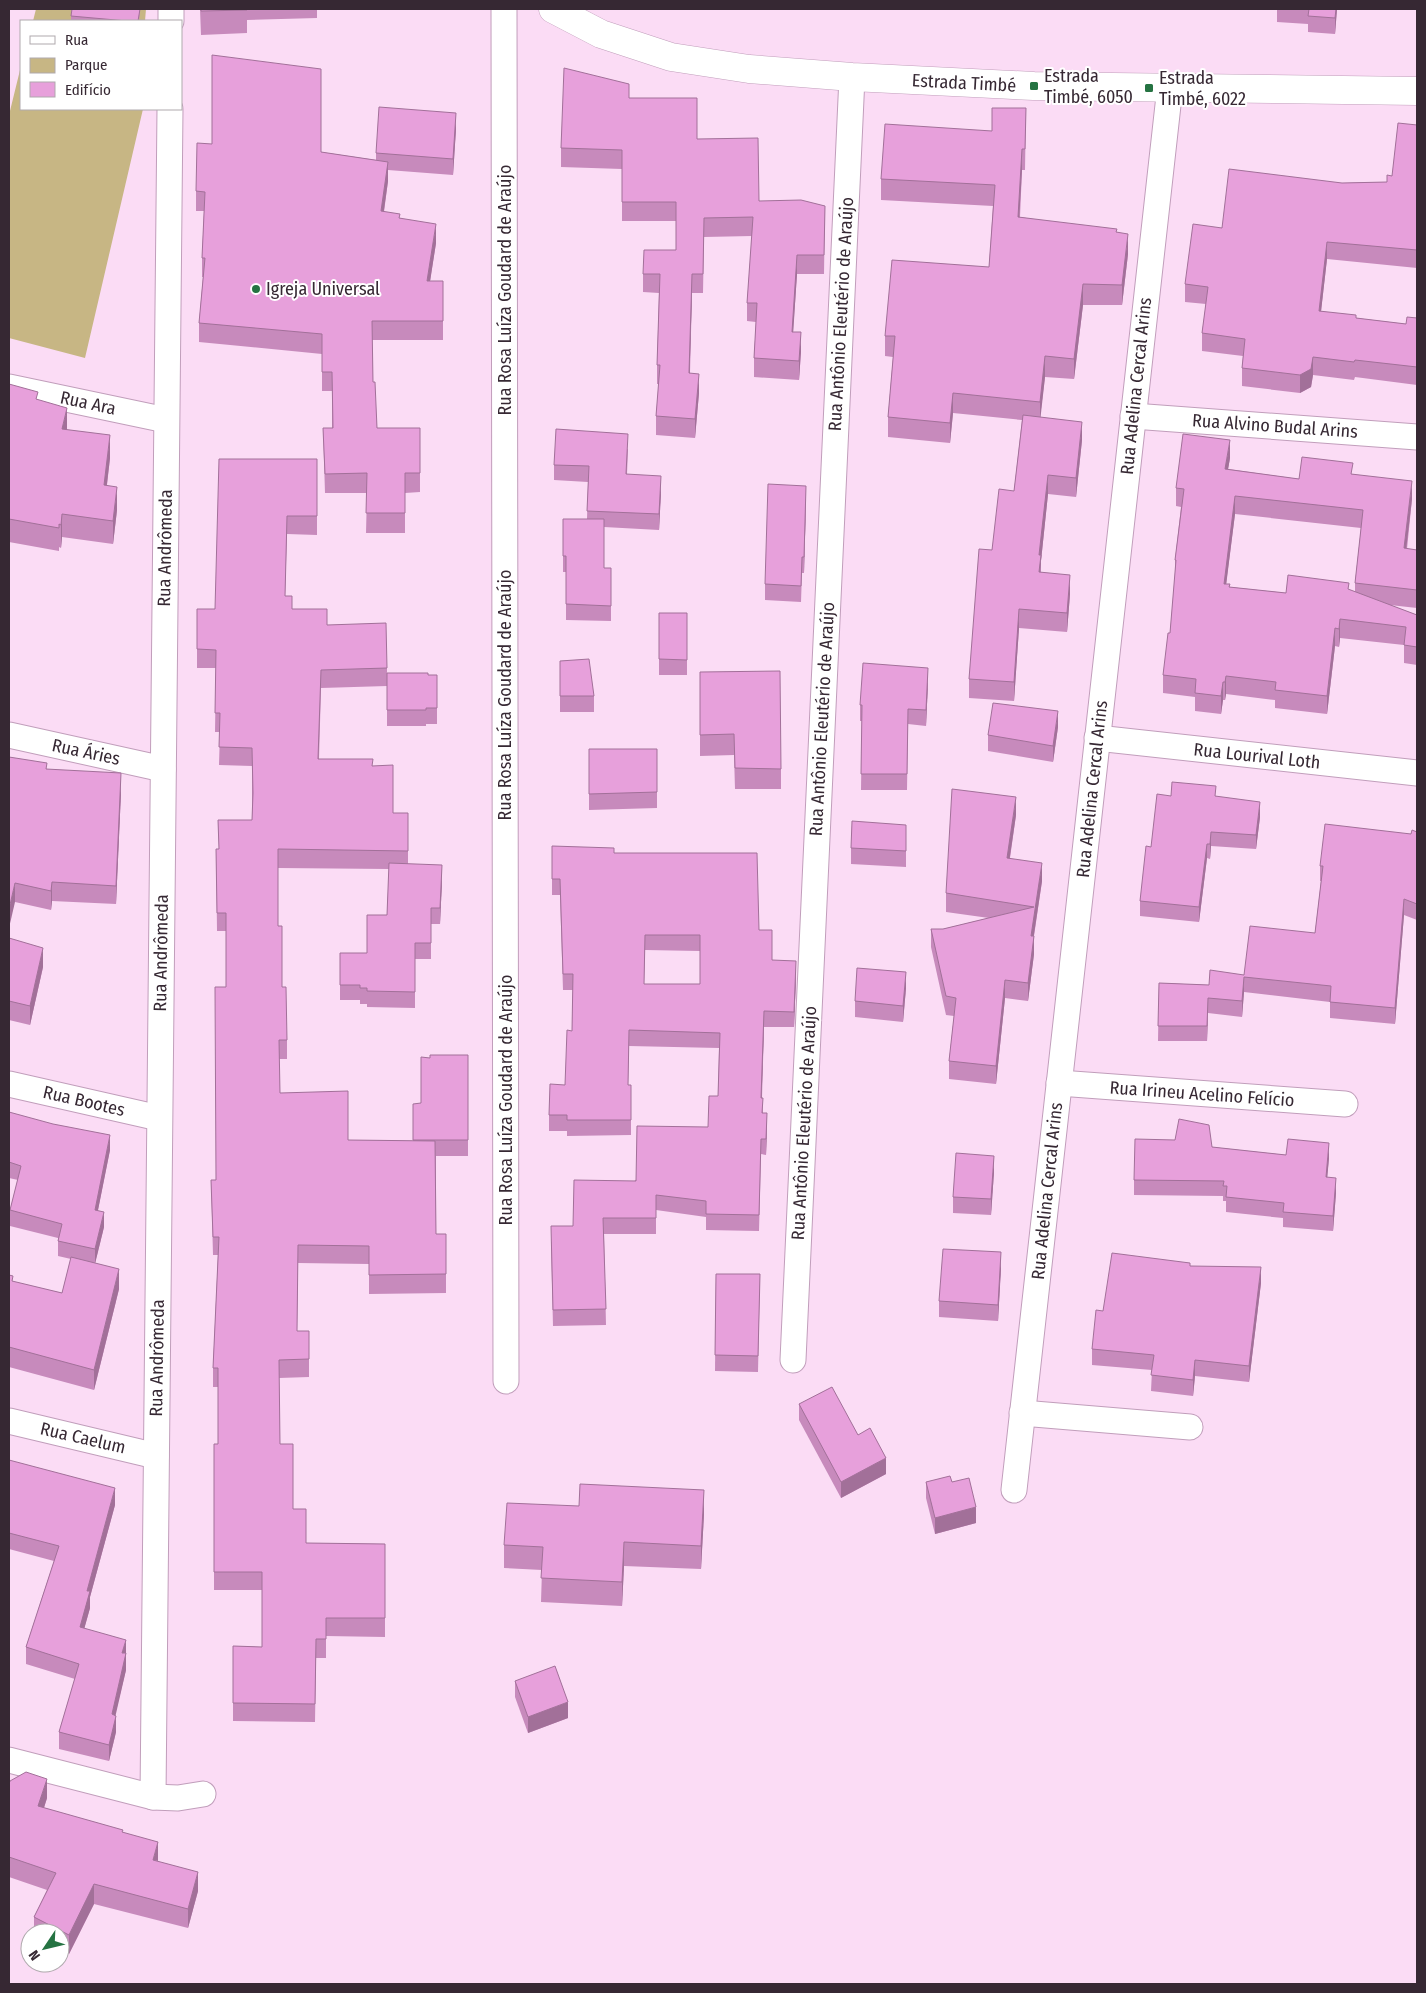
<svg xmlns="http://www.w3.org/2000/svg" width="1426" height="1993" font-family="'Fira Sans Condensed',sans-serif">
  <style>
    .green { fill: #c7b684 }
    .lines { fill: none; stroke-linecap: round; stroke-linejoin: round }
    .street-casing { stroke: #c19ebb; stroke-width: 27 }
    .secondary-casing { stroke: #c19ebb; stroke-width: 29 }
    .street { stroke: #fff; stroke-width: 25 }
    .secondary { stroke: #fff; stroke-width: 28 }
    .wall { fill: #c78abc; fill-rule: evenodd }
    .shaded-wall { fill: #a27099 }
    .building { fill: #e7a0db; stroke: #a27099; fill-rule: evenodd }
    .poi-dot { fill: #257342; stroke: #fff; stroke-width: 2 }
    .labels { text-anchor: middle; stroke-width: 4; stroke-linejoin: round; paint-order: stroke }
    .poi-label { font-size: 18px; fill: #362833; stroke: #fff; text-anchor: start }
    .street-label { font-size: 18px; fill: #362833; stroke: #fff }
  </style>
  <rect width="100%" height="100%" fill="#fbdcf5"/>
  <!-- green -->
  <g class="green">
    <path d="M36,9H146L145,21H33Z"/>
    <path d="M21,66V109H143L85,358L9,338V115Z"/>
  </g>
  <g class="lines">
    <!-- street casing -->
    <g class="street-casing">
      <g id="street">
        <path d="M504,9L506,1381"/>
        <path d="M171,21V9"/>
        <path d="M9,387L166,420"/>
        <path d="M1133,416L1417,437"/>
        <path d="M9,735L163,769"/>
        <path d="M1097,738L1417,773"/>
        <path d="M1059,1083L1345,1104"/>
        <path d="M9,1084L159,1118"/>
        <path d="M793,1360L852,77"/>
        <path d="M1022,1413L1190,1427"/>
        <path d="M9,1421L156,1456"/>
        <path d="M1014,1490L1170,87"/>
        <path d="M9,1760L153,1797L178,1798L203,1794"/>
        <path d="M153,1797L170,109"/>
      </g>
    </g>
    <!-- secondary casing -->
    <g class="secondary-casing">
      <path id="secondary" d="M553,9L601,34L671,57L749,69L852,77L1034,86L1417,91"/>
    </g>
    <!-- street -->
    <use href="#street" class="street"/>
    <!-- secondary -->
    <use href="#secondary" class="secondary"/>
  </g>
  <!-- wall -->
  <g class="wall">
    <path d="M140,9L139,21H71V16Z"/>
    <path d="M200,9H317V18L247,20V33L201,35Z"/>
    <path d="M1277,9H1337L1335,34L1308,32V24L1277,22Z"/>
    <path d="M629,98L697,139L759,201L825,206L824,274H797L793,332L801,351L799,380L754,377V358L756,322L747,321V303L752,236L704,237L703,293H692L690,373L699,393L695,438L656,435V416L659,384H657V365L659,293L643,292V274L676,250V221H622V169L561,167V148Z"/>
    <path d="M1026,108L1025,170H1022L1020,217L1117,232L1128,254L1122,305H1083L1074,379L1045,377L1040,417L1082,440L1076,497L1048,494L1041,561V572L1070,594L1067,632L1019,628L1014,701L969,698V679L992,550L1014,491L1022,420L953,413L950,443L888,437V417L893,357L885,356V336L989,267L993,206L881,200V179L992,131Z"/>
    <path d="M1417,125V268L1327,259L1321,311L1356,318L1406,324L1417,318V385L1355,377L1354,380L1313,375L1311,387L1300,393L1242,386V368L1243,356L1202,351V333L1206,304L1185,302V284L1222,228L1342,183L1387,182L1392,176Z"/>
    <path d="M456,129L453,175L388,170V181L384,212L400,218L436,243L430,281H443V340H372L373,382L377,428H420V492L405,493V533H366L367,493H325L323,428H332V391H322V354L199,342V323L203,277H202V258L204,211H196V191L321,152L376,160V153Z"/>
    <path d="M9,384L38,400L67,430L110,458L107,485L117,510L113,544L62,537L61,548L59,547V551L9,542Z"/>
    <path d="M628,449L627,474L661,492L659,530L604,527V568H611V621L566,620V572H563V519H587L588,482L554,480V465Z"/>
    <path d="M1230,458L1228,469L1299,479L1353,474L1412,499L1407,549L1417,550V608L1390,605L1417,615V665L1404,663V645L1340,638L1339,647L1335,646L1327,714L1275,708V700L1226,694L1225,700H1223L1221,714L1195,711V697L1163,693V675L1170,633L1175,578V560L1181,507L1176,506V488ZM1235,514L1361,528L1355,583V592L1349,590L1286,593L1230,587L1226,584Z"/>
    <path d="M317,459V535L287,534L285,596L292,609L327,625L387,668V682L428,675H437V724H426V726H387V686L321,688L319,759L373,766L393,813H408V864L442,881L440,924H431V959H415V1008L367,1007V1004H360V1000H340V953H367L387,915L389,869L278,868V926L282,987L287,1040V1059H279L280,1093L348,1140L413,1141L430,1058L468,1055V1156H436V1234H446V1293L369,1294V1264L298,1263L297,1331H309V1377L279,1378L280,1444L293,1509L306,1543L385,1544V1637L326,1636V1658H316L315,1722L233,1721V1646L262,1647V1590H214V1444H218V1387H213V1368L218,1255H213L211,1180H216L226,987V931H217L216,849H219L218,820H252V766L219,765L220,732H215L216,668H197V609H215Z"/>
    <path d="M806,501L804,573H802L801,602L765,600V584Z"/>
    <rect x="659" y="613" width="28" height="62"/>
    <path d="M560,661L594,696V712H560Z"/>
    <path d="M700,672L781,769V789H735L734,755L700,756Z"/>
    <path d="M928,683L926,726L908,724L907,790H861L862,721H860V705Z"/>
    <path d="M1058,727L1053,762L988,751V735Z"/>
    <path d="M589,749H657V808L589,810Z"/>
    <path d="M9,757L121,792L116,904L52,901L51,910L15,902Z"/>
    <path d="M1171,796H1216L1260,817L1256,849L1211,846L1210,859L1207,858L1199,922L1140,916V901L1151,847Z"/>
    <path d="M1016,815L1010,858L1042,881L1034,936V954L1028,1001L1005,998L996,1084L949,1079V1061L954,1016L946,1015L931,947V929H943L989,918L946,912V893Z"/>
    <path d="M906,825V867L851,864V848Z"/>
    <path d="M1417,832V920L1404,915L1395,1024L1330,1018V1002L1244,992L1242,1017L1208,1013L1207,1041H1158L1159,983L1209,985L1244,975L1315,933L1321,881H1320V866L1411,834Z"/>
    <path d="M552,846L614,853L759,930L772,960L796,977L794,1027H764L762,1098L763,1113L767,1129L766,1155L761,1154L759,1231L706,1230V1217L656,1210V1234H604L606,1325L553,1326L551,1242L708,1127L718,1096L719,1048L629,1046L628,1085H631V1135L567,1136V1131H549V1115L565,1085L572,1031L573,990H563L560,895H552ZM645,950L700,951V984H644Z"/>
    <path d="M9,938L43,967L30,1025L9,1020Z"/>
    <path d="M906,988L903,1022L855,1017V1001Z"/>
    <path d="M9,1112L110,1150L98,1210L104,1227L95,1263L119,1289L94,1390L9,1367V1275L13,1282L62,1293L71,1259L58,1256V1238L10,1226V1210L18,1180L9,1178Z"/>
    <path d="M1212,1147L1286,1155L1329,1158L1327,1177L1336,1193L1333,1231L1283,1227V1218L1226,1212V1201H1223V1196L1134,1195V1180Z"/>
    <path d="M994,1172L991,1215L953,1213V1197Z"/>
    <path d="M1190,1266L1261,1283L1249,1382L1195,1376L1193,1396L1151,1391L1152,1370L1092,1365V1349L1103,1311Z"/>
    <path d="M1001,1268L998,1321L939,1317V1301Z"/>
    <path d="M716,1274H760L758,1372L715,1371Z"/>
    <path d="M799,1404L858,1435L886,1474L841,1498L799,1420Z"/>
    <path d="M9,1460L115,1505L90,1597V1608L84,1629L126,1653V1670L115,1715L116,1732L109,1761L59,1749V1732L75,1679L26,1664V1647L54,1561L9,1549Z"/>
    <path d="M926,1482H952L976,1523L935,1534L926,1498Z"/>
    <path d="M704,1514L701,1569L624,1566L622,1606L541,1602L542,1570L504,1568V1545Z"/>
    <path d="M515,1681L568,1718L528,1733L515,1697Z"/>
    <path d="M9,1784L47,1798L44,1808L123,1833L158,1862L198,1891L188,1928L94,1904L69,1954L60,1950V1933H34V1917L47,1890L9,1877Z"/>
  </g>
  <!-- shaded-wall -->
  <g class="shaded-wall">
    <path d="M1336,9H1337L1335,34V18Z"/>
    <path d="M456,113V129L453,175V159Z"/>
    <path d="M1022,149V170L1018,237V217Z"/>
    <path d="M388,162V181L381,231V211Z"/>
    <path d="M436,224V243L427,301V281Z"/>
    <path d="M1128,234V254L1122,305V285Z"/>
    <path d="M1327,242V259L1319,329V311Z"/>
    <path d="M797,255V274L792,350V332Z"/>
    <path d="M692,274V293L689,392V373Z"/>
    <path d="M1083,284V305L1074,379V359Z"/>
    <path d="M801,332V351L799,380V361Z"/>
    <path d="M1045,356V377L1040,422V402Z"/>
    <path d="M1313,357V375L1311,387L1300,393V375Z"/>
    <path d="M699,374V393L695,438V419Z"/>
    <path d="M953,393V413L950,443V423Z"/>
    <path d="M67,408V431L62,429Z"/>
    <path d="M1082,422V440L1076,497V478Z"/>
    <path d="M110,435V458L104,508V485Z"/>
    <path d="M1230,440V458L1225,487V469Z"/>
    <path d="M1048,475V494L1041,561L1039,591V555Z"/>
    <path d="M661,476V492L659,530V514Z"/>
    <path d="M1412,481V499L1404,567V548Z"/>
    <path d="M806,486V501L804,573V557Z"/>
    <path d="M117,487V510L113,544V521Z"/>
    <path d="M1235,496V514L1224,602V584Z"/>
    <path d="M62,514V537L61,548V525Z"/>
    <path d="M1070,575V594L1067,632V613Z"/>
    <path d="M1019,609V628L1014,701V682Z"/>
    <path d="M1340,619V638L1339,647V629Z"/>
    <path d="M1335,628V646L1327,714V696Z"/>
    <path d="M928,668V683L926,726V710Z"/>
    <path d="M1226,676V694L1225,700V682Z"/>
    <path d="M1223,682V700L1221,714V696Z"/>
    <path d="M1058,711V727L1053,762V746Z"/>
    <path d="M121,773V792L116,904V886Z"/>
    <path d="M1016,797V815L1007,876V858Z"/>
    <path d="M1260,802V817L1256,849V835Z"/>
    <path d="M1211,832V846L1210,859V844Z"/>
    <path d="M1207,844V858L1199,922V907Z"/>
    <path d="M1042,863V881L1031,954V936Z"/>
    <path d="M442,865V881L440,924V908Z"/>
    <path d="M52,882V901L51,910V891Z"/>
    <path d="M15,883V902L9,928V909Z"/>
    <path d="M1404,899V915L1395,1024V1008Z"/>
    <path d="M1034,936V954L1028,1001V983Z"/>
    <path d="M43,948V967L30,1025V1006Z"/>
    <path d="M796,961V977L794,1027V1012Z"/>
    <path d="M906,972V988L903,1022V1006Z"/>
    <path d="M1244,977V992L1242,1017V1001Z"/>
    <path d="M1005,980V998L996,1084V1066Z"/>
    <path d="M1208,998V1013L1207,1041V1026Z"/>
    <path d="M764,1011V1027L761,1114V1098Z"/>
    <path d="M767,1113V1129L766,1155V1139Z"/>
    <path d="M110,1135V1150L95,1225V1210Z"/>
    <path d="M1329,1143V1158L1326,1192V1177Z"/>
    <path d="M994,1156V1172L991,1215V1199Z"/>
    <path d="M1336,1178V1193L1333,1231V1216Z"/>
    <path d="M104,1212V1227L95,1264V1249Z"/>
    <path d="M1001,1252V1268L998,1321V1305Z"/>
    <path d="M1261,1267V1283L1249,1382V1366Z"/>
    <path d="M119,1269V1289L94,1390V1370Z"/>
    <path d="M1195,1360V1376L1193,1396V1380Z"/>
    <path d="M886,1458V1474L841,1498V1482Z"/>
    <path d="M115,1488V1505L90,1597V1608L80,1644V1627L87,1591Z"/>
    <path d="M704,1490V1514L701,1569V1546Z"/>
    <path d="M976,1507V1523L935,1534V1518Z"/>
    <path d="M624,1542V1566L622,1606V1582Z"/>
    <path d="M126,1640V1657L122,1653Z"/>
    <path d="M126,1653V1670L112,1731V1714Z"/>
    <path d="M568,1702V1718L528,1733V1717Z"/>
    <path d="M116,1716V1732L109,1761V1745Z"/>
    <path d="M47,1779V1798L38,1826V1806Z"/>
    <path d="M158,1842V1861L153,1860Z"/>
    <path d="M198,1872V1891L188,1928V1909Z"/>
    <path d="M94,1884V1904L69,1954V1935Z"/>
  </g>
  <!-- building -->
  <g class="building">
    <path d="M72,9H140L138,21H127L71,16Z"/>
    <path d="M201,9H247V10L201,11Z"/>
    <path d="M1309,9H1336L1335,18L1308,16Z"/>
    <path d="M212,55L321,69V152L388,162L381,211L400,214L399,218L436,224L427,281H443V321H372L373,382H375L377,428H420V473H405V513H366L367,473L325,474L323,428H333L332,372H322V334L199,323L205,258H202L205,192L196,191L197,143L212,144Z"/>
    <path d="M564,68L629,84V98H697V139L758,138L759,201L801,200L825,206L824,255H797L792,332H801L799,361L754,358L757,303H747L753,217L704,218L703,274H692L689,373L699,374L695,419L656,416L660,365H657L660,274H643L644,250H676V202H622V150L561,148Z"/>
    <path d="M379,107L456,113L453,159L376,153Z"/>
    <path d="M992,108H1026L1025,149H1022L1018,217L1117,229L1116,232L1128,234L1122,285L1083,284L1074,359L1045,356L1040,402L953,393L950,423L888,417L895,336H885L892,260L989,267L995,185L881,179L885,124L992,131Z"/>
    <path d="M1398,123L1417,125V250L1327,242L1319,311L1356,315V318L1406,324L1407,317L1417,318V367L1355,360L1354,362L1313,357L1311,369L1300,375L1242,368L1245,339L1202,333L1208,287L1185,284L1193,224L1222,228L1229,169L1342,183L1387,182V175L1392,176Z"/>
    <path d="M9,384L38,392L36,399L67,408L62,429L110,435L104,485L117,487L113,521L62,514L61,525L59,524V528L9,519Z"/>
    <path d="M1023,415L1082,422L1076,478L1048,475L1039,555H1041L1039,572L1070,575L1067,613L1019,609L1014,682L969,679L979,549L992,550L999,489L1014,491Z"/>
    <path d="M556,429L628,434L626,474L661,476L659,514L587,511L589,466L554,465Z"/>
    <path d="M1183,434L1230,440L1225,469L1299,479L1302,457L1353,463L1351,474L1412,481L1404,548L1417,550V590L1355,583L1363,510L1235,496L1224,584H1230L1229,587L1286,593L1288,575L1349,583L1348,589L1417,615V647L1404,645L1406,627L1340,619L1339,629L1335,628L1327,696L1275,690L1276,682L1226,676L1225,682H1223L1221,696L1195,693L1196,679L1163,675L1168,633H1170L1176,560H1175L1184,489L1176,488Z"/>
    <path d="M219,459H317V516H287L285,596H292V609H327V625L386,623L387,668L321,670L318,759H373L372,766L393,765V813H408V851L278,849V926H282V987H286L287,1040H279L280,1093L348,1091V1140L435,1141L436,1234H446V1274L369,1275V1246L298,1245L297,1331H309V1359L279,1360L280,1444H293V1509H306V1543L385,1544V1618H326V1639H316L315,1704L233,1703V1646L262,1647V1572H214V1444H218V1368H213L219,1237H213L211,1180H216L215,987H226V913H217L216,849H219L218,820H252L253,793L252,748L219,747L220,713H215L216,650L197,649V609H215Z"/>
    <path d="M768,484L806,486L804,557H802L801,586L765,584Z"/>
    <path d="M563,519H604V568H611V606L566,604V556H563Z"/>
    <path d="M659,613H687V660L659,659Z"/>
    <path d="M589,659L594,696H560V661Z"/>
    <path d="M863,663L928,668L926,710L908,709L907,774H861L862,705H860Z"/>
    <path d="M780,671L781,769L735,768L734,734L700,735V672Z"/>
    <path d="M387,673H428V675H437V708H426V710H387Z"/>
    <path d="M993,703L1058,711L1053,746L988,735Z"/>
    <path d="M589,749H657V792L589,794Z"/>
    <path d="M9,757L47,763L46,769L121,773L116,886L52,882L51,891L15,883L9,909Z"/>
    <path d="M1172,782L1216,786L1215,796L1260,802L1256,835L1211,832L1210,844H1207L1199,907L1140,901L1146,846L1151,847L1157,794L1171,796Z"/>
    <path d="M952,789L1016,797L1007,858L1042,863L1031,936H1034L1028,983L1005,980L996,1066L949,1061L956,998L946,996L931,929H943L1034,907L946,893Z"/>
    <path d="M852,821L906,825V851L851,848Z"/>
    <path d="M1325,824L1411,834L1412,830L1417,832V904L1404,899L1395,1008L1330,1002L1331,986L1244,977L1242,1001L1208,998L1207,1026H1158L1159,983L1209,985L1210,970L1244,975L1250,926L1315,933L1323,866H1320Z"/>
    <path d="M552,846L614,848V853H757L759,930H772V960L796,961L794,1012L764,1011L761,1098H763L762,1113H767L766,1139H761L759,1215L706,1214V1201L656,1195V1218H603L606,1309L553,1310L551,1226H573L574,1180L636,1181L637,1126L708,1127L709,1096H718L720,1033L629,1030L628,1085H631V1120H567V1115H549L550,1084L565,1085L567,1030L572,1031L573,974H563L560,879H552ZM645,935H700V984H644Z"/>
    <path d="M389,863L442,865L440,908H431V943H415V992L367,991V988H360V985H340V953H367V915H387Z"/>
    <path d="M9,938L43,948L30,1006L9,1001Z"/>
    <path d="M857,968L906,972L903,1006L855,1001Z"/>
    <path d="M430,1055H468V1140H413V1104L421,1103V1057L430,1058Z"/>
    <path d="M9,1112L53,1124L110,1135L95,1210L104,1212L95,1249L58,1241L62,1224L10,1210L21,1166L9,1162Z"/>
    <path d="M1179,1119L1209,1125L1212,1147L1286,1155L1288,1139L1329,1143L1326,1177L1336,1178L1333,1216L1283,1212L1284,1203L1226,1197L1227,1186H1223L1224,1181L1134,1180L1135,1139L1175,1140Z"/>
    <path d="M956,1153L994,1156L991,1199L953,1197Z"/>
    <path d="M943,1249L1001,1252L998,1305L939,1301Z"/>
    <path d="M1112,1253L1190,1263V1266L1261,1267L1249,1366L1195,1360L1193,1380L1151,1375L1154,1355L1092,1349L1096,1310L1103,1311Z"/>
    <path d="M71,1257L119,1269L94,1370L9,1347V1275L13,1276L12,1281L62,1293Z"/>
    <path d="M716,1274H760L758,1356L715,1355Z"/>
    <path d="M832,1387L858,1435L870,1428L886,1458L841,1482L799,1404Z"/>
    <path d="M9,1460L115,1488L87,1591H90L80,1627L126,1640L122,1653H126L112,1714L116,1716L109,1745L59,1732L79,1664L26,1647L59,1546L9,1533Z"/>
    <path d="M950,1476L952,1482L969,1478L976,1507L935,1518L926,1482Z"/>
    <path d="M580,1484L704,1490L701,1546L624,1542L622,1582L541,1578L543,1547L504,1545L507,1503L579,1506Z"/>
    <path d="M555,1666L568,1702L528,1717L515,1681Z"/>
    <path d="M26,1772L47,1779L38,1806L123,1830L122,1832L158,1842L153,1860L198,1872L188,1909L94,1884L69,1935L34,1917L56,1873L9,1857V1784L10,1781Z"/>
  </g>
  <!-- markers -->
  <g class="poi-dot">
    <rect x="1029" y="81" width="10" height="10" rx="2.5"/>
    <rect x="1144" y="83" width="10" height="10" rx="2.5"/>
    <circle cx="256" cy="289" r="5"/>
  </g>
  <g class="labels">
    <!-- poi labels -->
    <g class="poi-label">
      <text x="1044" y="82">Estrada<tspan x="1044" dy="21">Timbé, 6050</tspan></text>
      <text x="1159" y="84">Estrada<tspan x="1159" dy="21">Timbé, 6022</tspan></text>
      <text x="266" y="295">Igreja Universal</text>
    </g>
    <!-- street labels -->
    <g class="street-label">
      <text transform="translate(964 83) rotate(3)" y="6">Estrada Timbé</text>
      <text transform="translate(505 290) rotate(-90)" y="6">Rua Rosa Luíza Goudard de Araújo</text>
      <text transform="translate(841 314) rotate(-87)" y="6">Rua Antônio Eleutério de Araújo</text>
      <text transform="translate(1136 386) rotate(-84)" y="6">Rua Adelina Cercal Arins</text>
      <text transform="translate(88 403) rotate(12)" y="6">Rua Ara</text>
      <text transform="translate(1275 426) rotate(4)" y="6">Rua Alvino Budal Arins</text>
      <text transform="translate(165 548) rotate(-89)" y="6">Rua Andrômeda</text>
      <text transform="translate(505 695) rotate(-90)" y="6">Rua Rosa Luíza Goudard de Araújo</text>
      <text transform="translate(822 719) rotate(-87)" y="6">Rua Antônio Eleutério de Araújo</text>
      <text transform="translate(86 752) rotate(12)" y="6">Rua Áries</text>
      <text transform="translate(1257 756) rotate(6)" y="6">Rua Lourival Loth</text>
      <text transform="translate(1092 789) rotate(-84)" y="6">Rua Adelina Cercal Arins</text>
      <text transform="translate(161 953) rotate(-89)" y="6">Rua Andrômeda</text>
      <text transform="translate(1202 1094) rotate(4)" y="6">Rua Irineu Acelino Felício</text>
      <text transform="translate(506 1100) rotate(-90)" y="6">Rua Rosa Luíza Goudard de Araújo</text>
      <text transform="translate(84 1101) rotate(13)" y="6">Rua Bootes</text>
      <text transform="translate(804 1123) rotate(-87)" y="6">Rua Antônio Eleutério de Araújo</text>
      <text transform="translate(1047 1191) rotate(-84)" y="6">Rua Adelina Cercal Arins</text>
      <text transform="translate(157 1358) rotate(-89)" y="6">Rua Andrômeda</text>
      <text transform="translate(83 1438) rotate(13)" y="6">Rua Caelum</text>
    </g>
  </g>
  <!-- border -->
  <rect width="1426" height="1993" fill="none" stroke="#362833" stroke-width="20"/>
  <!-- legend -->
  <rect x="20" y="20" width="162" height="90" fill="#ffffff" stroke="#afa9ad"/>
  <rect x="30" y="36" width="25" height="8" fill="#ffffff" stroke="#afa9ad"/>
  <text x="65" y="45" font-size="15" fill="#362833">Rua</text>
  <rect x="30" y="58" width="25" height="15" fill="#c7b684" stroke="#afa9ad"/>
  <text x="65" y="70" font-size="15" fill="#362833">Parque</text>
  <rect x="30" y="82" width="25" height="15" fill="#e7a0db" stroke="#afa9ad"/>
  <text x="65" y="95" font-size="15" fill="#362833">Edifício</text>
  <!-- north arrow -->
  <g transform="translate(45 1948) rotate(235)"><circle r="24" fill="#ffffff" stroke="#afa9ad"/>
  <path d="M0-4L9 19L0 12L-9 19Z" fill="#257342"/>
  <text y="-8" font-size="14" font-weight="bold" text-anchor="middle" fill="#362833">N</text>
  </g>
</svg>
